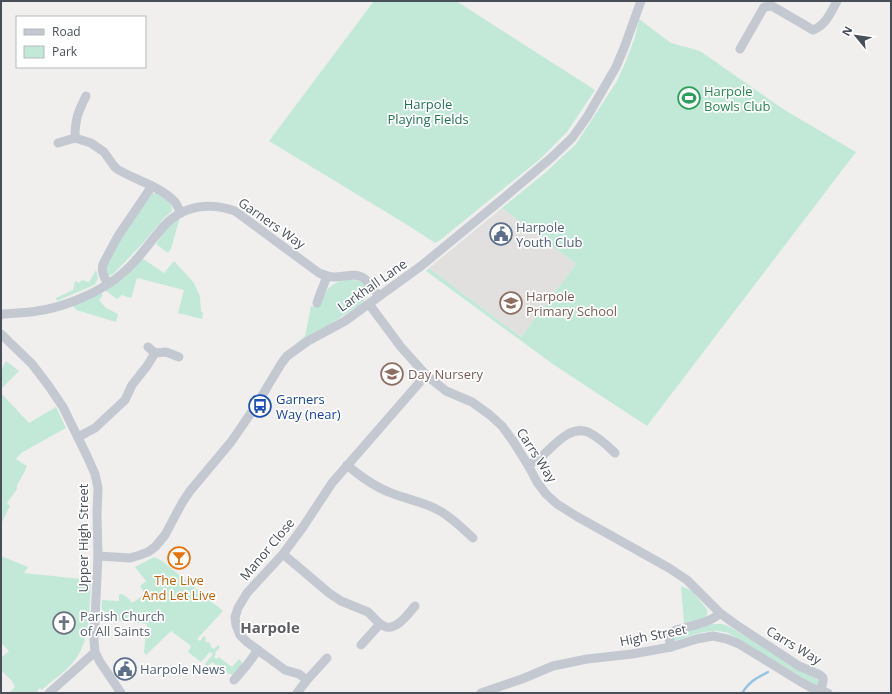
<svg xmlns="http://www.w3.org/2000/svg" width="892" height="694" font-family="'Open Sans',sans-serif">
  <style>
    .education { fill: #e1e0df }
    .green { fill: #c2e9d8 }
    .lines { fill: none; stroke-linecap: round; stroke-linejoin: round }
    .stream { stroke: #94c4e1; stroke-width: 2.5 }
    .street { stroke: #c3c8d1; stroke-width: 9 }
    .labels { text-anchor: middle; stroke-width: 3.5; stroke-linejoin: round; paint-order: stroke }
    .leisure-label { font-size: 13px; fill: #27864d; stroke: #fff; text-anchor: start }
    .park-label { font-size: 13px; fill: #227257; stroke: #fff }
    .street-label { font-size: 13px; fill: #494f59; stroke: #fff }
    .service-label { font-size: 13px; fill: #4e5e75; stroke: #fff; text-anchor: start }
    .education-label { font-size: 13px; fill: #785e54; stroke: #fff; text-anchor: start }
    .transit-label { font-size: 13px; fill: #164399; stroke: #fff; text-anchor: start }
    .food-label { font-size: 13px; fill: #c56008; stroke: #fff }
    .worship-label { font-size: 13px; fill: #5b616d; stroke: #fff; text-anchor: start }
    .quarter-label { font-size: 15px; font-weight: bold; fill: #5c5d62; stroke: #fff }
  </style>
  <rect width="100%" height="100%" fill="#f0efee"/>
  <!-- education -->
  <path class="education" d="M502,208L576,264L521,337L429,268Z"/>
  <!-- green -->
  <g class="green">
    <path d="M374,1H456L595,90L567,132L540,159L439,241L435,243L409,226L269,141Z"/>
    <path d="M639,19L671,43L700,51L783,109L856,152L647,426L554,365L426,271L429,268L521,337L576,264L502,208L546,172L576,144L617,81L626,61L635,37Z"/>
    <path d="M153,193H158L170,203L172,207V211L164,218L143,243L124,263L113,274L109,276L104,273L105,265L119,238Z"/>
    <path d="M180,217L171,249L168,253L156,244L171,223Z"/>
    <path d="M142,258L164,273L174,261L194,283L200,296L201,311L203,313L202,319L178,313L184,290L137,278L131,298L122,295L117,299L105,290Z"/>
    <path d="M96,270C98,276 99,280 94,285L57,301L56,298L73,290L75,281L79,283L82,280L89,282Z"/>
    <path d="M344,280C359,280 369,280 367,298H366L361,304L293,348L292,347L305,336L311,306L319,307C324,293 328,284 344,280Z"/>
    <path d="M100,292L103,295L99,300L106,308L118,314L116,322L76,310L73,306Z"/>
    <path d="M6,361L19,371L1,389V370Z"/>
    <path d="M1,393L29,423L56,407L66,428L21,453L16,459L27,466L24,473L17,485V489L7,503L10,506L1,524Z"/>
    <path d="M1,556L28,567L24,573L81,579L91,582C89,607 91,639 75,660C66,672 53,679 42,690L40,688L37,691V693H9L15,687L12,681L1,670L2,657L9,651L1,643Z"/>
    <path d="M154,557L161,560L223,611L197,639L200,641L204,636L206,638L205,641L207,643L208,642L211,644L210,646L214,649L218,645L220,647L215,653L216,654L214,657L217,659L219,657L232,667L239,659L242,662V667L233,675L227,673L212,662L208,667L205,664L213,654L210,652L201,662L188,652L191,646L171,631L146,655L144,652L147,624L116,620L101,621L102,600L119,601V594C125,594 128,598 132,603L145,594L140,586L146,581L135,567Z"/>
    <path d="M681,586L692,591L706,608C708,611 708,614 706,617L684,623Z"/>
    <path d="M713,624H722L728,626L759,644L794,667L817,679L819,681V683L818,685H815L728,633C710,627 692,635 675,641L673,640L672,635L695,627Z"/>
  </g>
  <g class="lines">
    <!-- stream -->
    <path class="stream" d="M742,693C750,681 755,679 768,672"/>
    <!-- street -->
    <g class="street">
      <path d="M740,49L764,7L772,6L813,30C826,25 831,12 837,1"/>
      <path d="M75,138C75,119 78,112 86,96"/>
      <path d="M58,143L75,138L91,143L104,152L114,166L117,169C135,180 160,186 175,202C177,205 179,209 181,213"/>
      <path d="M108,284C104,277 101,272 103,264L118,236L152,186"/>
      <path d="M317,303C320,293 324,285 327,276"/>
      <path d="M369,304L401,347L426,375L446,391L472,402L490,415L502,426L513,441L528,465L537,482L546,494L557,504L576,516L669,568L687,580L720,613L735,624L799,666L820,675L823,678V681L821,691"/>
      <path d="M1,315L3,314C15,313 26,313 37,311C60,308 88,297 108,284C126,273 140,256 153,239C158,234 163,226 169,221C189,204 211,203 235,211L319,273C324,275 329,277 334,277C344,277 356,272 365,279C370,284 375,291 379,296"/>
      <path d="M1,334L32,364L48,385L63,407L87,456L95,474L98,488L97,515L98,556L94,640L95,652L100,662L121,693"/>
      <path d="M148,347L155,353L166,352L179,357"/>
      <path d="M78,437L95,428L125,400L132,385L147,366L155,353"/>
      <path d="M347,465C361,477 376,488 394,494C409,500 425,502 440,511C452,518 462,528 473,538"/>
      <path d="M528,465C532,463 537,460 541,457C554,446 569,425 588,432C598,437 607,445 615,453"/>
      <path d="M283,554L329,593L341,601L368,612L380,624"/>
      <path d="M98,556L130,558L140,555L148,552L155,547L165,535L182,503L190,491L231,442L257,404L281,364L287,356L308,341L345,321L421,266L505,197L551,158L572,138L587,117L616,67L624,48L641,1"/>
      <path d="M361,645L380,624C382,625 384,626 386,627C398,629 408,614 415,606"/>
      <path d="M671,647L669,638L672,632L676,630C689,626 711,623 720,613"/>
      <path d="M234,680L247,665L258,650"/>
      <path d="M307,680L299,674L285,670L247,642L240,635L236,625L235,617L238,608L247,593L283,554L303,527L332,483L426,375"/>
      <path d="M49,693L95,652"/>
      <path d="M297,693L307,680L327,658"/>
      <path d="M481,693L522,679L553,666L587,659L632,654L671,647L697,639L713,636L727,639L739,644L801,682L812,688L828,693"/>
    </g>
  </g>
  <!-- icons -->
  <defs>
    <g id="stadium-ring" transform="scale(1.15)"><circle r="9.5" fill="#fff" stroke="#2e9e5b" stroke-width="1.5"/><path d="M0-5a6.5 5 0 1 0 0 10a6.5 5 0 1 0 0-10ZM-3.5-1.8h7v3.6h-7Z" fill="#2e9e5b"/></g>
    <g id="civic-ring" transform="scale(1.15)"><circle r="9.5" fill="#fff" stroke="#5c6f8a" stroke-width="1.5"/><path d="M-.6-6.5H3V-4.5H.6V-3L4-1V1h2V6H-6V1h2V-1L-.6-3ZM-1.2 2.5V6h2.4V2.5Z" fill="#5c6f8a"/></g>
    <g id="school-ring" transform="scale(1.15)"><circle r="9.5" fill="#fff" stroke="#8d6e63" stroke-width="1.5"/><path d="M0-5L7-2L0 1L-7-2ZM-4 1L0 2.5L4 1V4Q0 6-4 4Z" fill="#8d6e63"/></g>
    <g id="bus-ring" transform="scale(1.15)"><circle r="9.5" fill="#fff" stroke="#1a4fb4" stroke-width="1.5"/><path d="M-5-6H5V4H4V6H2V4H-2V6H-4V4H-5ZM-3.5-4V0h7V-4ZM-3.5 1.2v1.5H-2V1.2ZM2 1.2v1.5H3.5V1.2Z" fill="#1a4fb4"/></g>
    <g id="bar-ring" transform="scale(1.15)"><circle r="9.5" fill="#fff" stroke="#e8710a" stroke-width="1.5"/><path d="M-6-5H6L.8 .8V4.5H3.5V6h-7V4.5H-.8V.8Z" fill="#e8710a"/></g>
    <g id="church-ring" transform="scale(1.15)"><circle r="9.5" fill="#fff" stroke="#6b7280" stroke-width="1.5"/><path d="M-1.2-6h2.4v3.5h3.3v2.4h-3.3V6h-2.4V-.1h-3.3v-2.4h3.3Z" fill="#6b7280"/></g>
  </defs>
  <g fill-rule="evenodd">
    <use href="#stadium-ring" x="689" y="98"/>
    <use href="#civic-ring" x="501" y="234"/>
    <use href="#school-ring" x="511" y="303"/>
    <use href="#school-ring" x="392" y="374"/>
    <use href="#bus-ring" x="260" y="406"/>
    <use href="#bar-ring" x="179" y="558"/>
    <use href="#church-ring" x="64" y="623"/>
    <use href="#civic-ring" x="125" y="669"/>
  </g>
  <g class="labels">
    <!-- leisure labels -->
    <g class="leisure-label">
      <text x="704" y="96">Harpole<tspan x="704" dy="15">Bowls Club</tspan></text>
    </g>
    <!-- park labels -->
    <g class="park-label">
      <text x="428" y="109">Harpole<tspan x="428" dy="15">Playing Fields</tspan></text>
    </g>
    <!-- street labels -->
    <g class="street-label">
      <text transform="translate(272 223) rotate(35)" y="5">Garners Way</text>
      <text transform="translate(372 285) rotate(-35)" y="5">Larkhall Lane</text>
      <text transform="translate(537 455) rotate(57)" y="5">Carrs Way</text>
      <text transform="translate(83 538) rotate(-90)" y="5">Upper High Street</text>
      <text transform="translate(267 549) rotate(-50)" y="5">Manor Close</text>
      <text transform="translate(653 635) rotate(-11)" y="5">High Street</text>
      <text transform="translate(794 645) rotate(31)" y="5">Carrs Way</text>
    </g>
    <!-- service labels -->
    <g class="service-label">
      <text x="516" y="232">Harpole<tspan x="516" dy="15">Youth Club</tspan></text>
      <text x="140" y="674">Harpole News</text>
    </g>
    <!-- education labels -->
    <g class="education-label">
      <text x="526" y="301">Harpole<tspan x="526" dy="15">Primary School</tspan></text>
      <text x="408" y="379">Day Nursery</text>
    </g>
    <!-- transit labels -->
    <g class="transit-label">
      <text x="276" y="404">Garners<tspan x="276" dy="15">Way (near)</tspan></text>
    </g>
    <!-- food labels -->
    <g class="food-label">
      <text x="179" y="585">The Live<tspan x="179" dy="15">And Let Live</tspan></text>
    </g>
    <!-- worship labels -->
    <g class="worship-label">
      <text x="80" y="621">Parish Church<tspan x="80" dy="15">of All Saints</tspan></text>
    </g>
    <!-- quarter labels -->
    <g class="quarter-label">
      <text x="270" y="633">Harpole</text>
    </g>
  </g>
  <!-- border -->
  <rect width="892" height="694" fill="none" stroke="#494f59" stroke-width="4"/>
  <!-- legend -->
  <rect x="16" y="16" width="130" height="52" fill="#ffffff" stroke="#b6b9bd"/>
  <rect x="24" y="29" width="20" height="6" fill="#c3c8d1" stroke="#b6b9bd"/>
  <text x="52" y="36" font-size="12" fill="#494f59">Road</text>
  <rect x="24" y="46" width="20" height="12" fill="#c2e9d8" stroke="#b6b9bd"/>
  <text x="52" y="56" font-size="12" fill="#494f59">Park</text>
  <!-- north arrow -->
  <g transform="translate(856 36) rotate(299)" stroke="#ffffff" stroke-width="3" paint-order="stroke">
  <path d="M0-3L7 15L0 10L-7 15Z" fill="#494f59"/>
  <text y="-6" font-size="11" font-weight="bold" text-anchor="middle" fill="#494f59">N</text>
  </g>
</svg>
